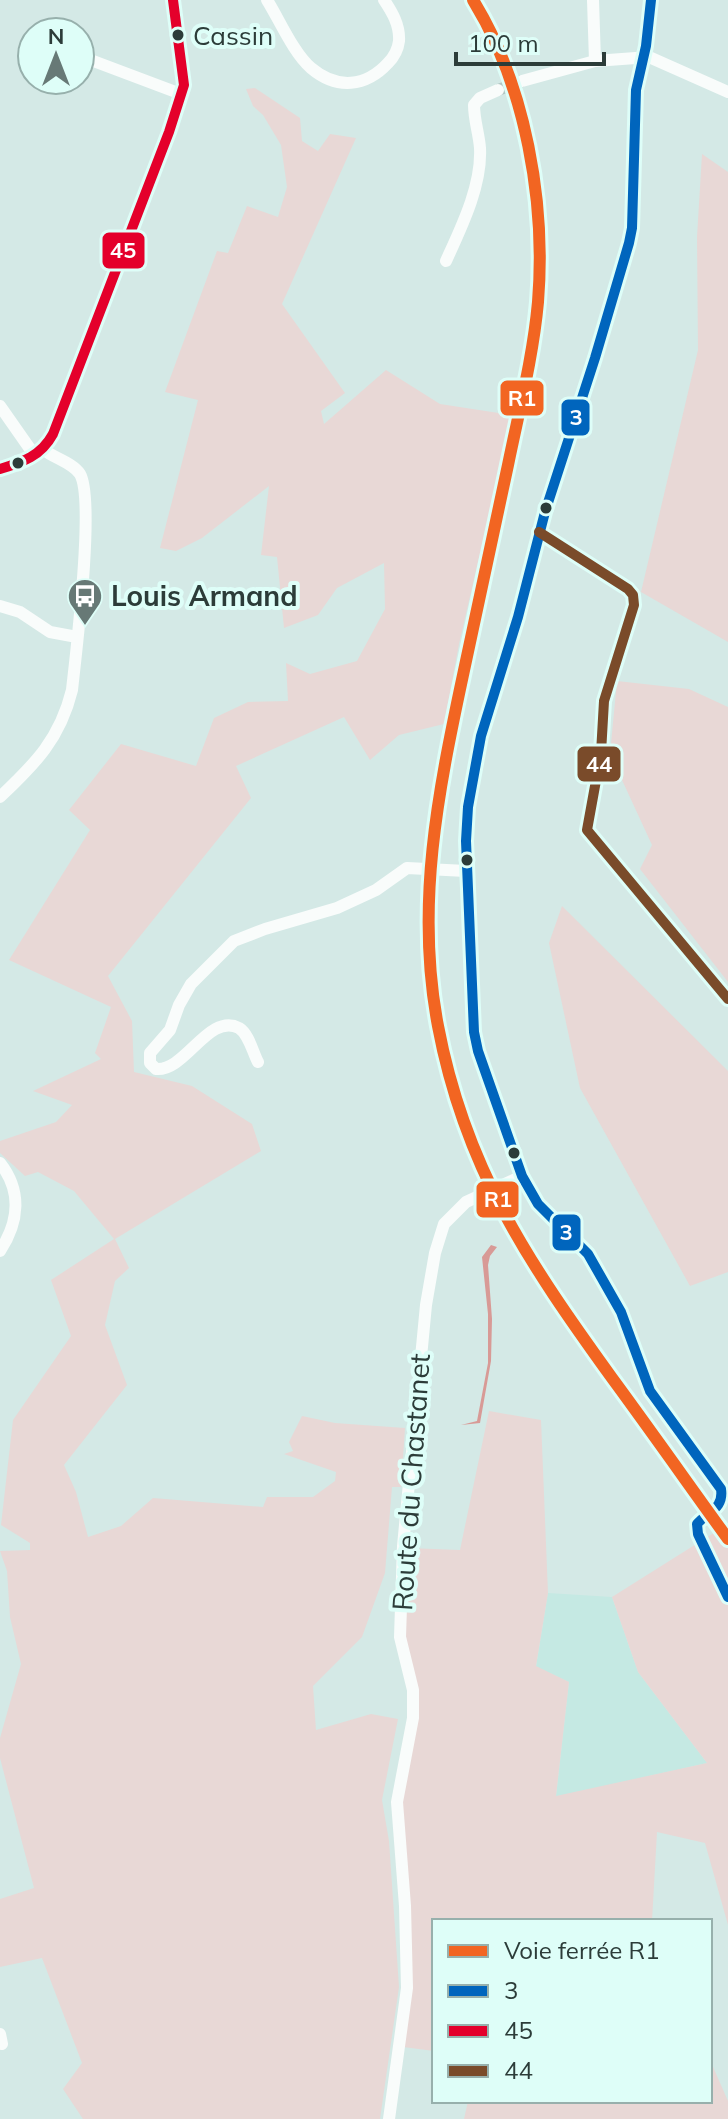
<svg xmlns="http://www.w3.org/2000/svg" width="728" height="2119" font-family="Mulish,sans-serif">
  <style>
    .built { fill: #c5e9e3 }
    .green { fill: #e8d8d6 }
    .water { fill: #d89a96 }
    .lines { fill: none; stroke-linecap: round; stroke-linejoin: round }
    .minor-tunnel { stroke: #b2c6c3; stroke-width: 12; stroke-dasharray: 12 6; stroke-linecap: butt }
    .minor { stroke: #f9fcfb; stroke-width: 12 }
    .bus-1-casing { stroke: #defef8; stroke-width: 16 }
    .bus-2-casing { stroke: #defef8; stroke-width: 16 }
    .bus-3-casing { stroke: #defef8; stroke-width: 16 }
    .bus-1 { stroke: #0065bd; stroke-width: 10 }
    .bus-2 { stroke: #e4002b; stroke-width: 10 }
    .bus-3 { stroke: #7a4b2a; stroke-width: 10 }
    .rail-1-casing { stroke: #defef8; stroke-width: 18 }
    .rail-1 { stroke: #f26522; stroke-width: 12 }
    .bus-dot { fill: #2c3c39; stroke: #defef8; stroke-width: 3 }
    .labels { text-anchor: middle; stroke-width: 8; stroke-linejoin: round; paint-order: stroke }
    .bus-label { font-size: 26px; fill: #2c3c39; stroke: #defef8; text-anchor: start }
    .poi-label { font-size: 28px; font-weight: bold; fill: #2c3c39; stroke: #defef8; text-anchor: start }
    .street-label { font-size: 28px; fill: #2c3c39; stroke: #defef8 }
    .line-badge { stroke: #defef8; stroke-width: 3 }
    .badge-label { font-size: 22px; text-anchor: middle; font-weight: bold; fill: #fff }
  </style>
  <rect width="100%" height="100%" fill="#d4e9e6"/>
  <!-- built -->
  <path class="built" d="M548,1593L612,1597L638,1672L707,1763L556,1797L569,1682L536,1667Z"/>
  <!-- green -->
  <g class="green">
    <path d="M255,88L300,118L302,141L318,151L330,134L356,138L282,304L345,393L321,411L324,424L386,370L440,404L512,415L459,644L444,724L399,735L370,760L344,717L236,766L251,798L108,976L132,1021L134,1072L192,1086L252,1124L261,1151L115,1239L129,1268L115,1281L105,1325L127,1385L64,1465L76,1492L88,1537L121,1526L153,1498L263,1507L267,1497H313L335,1481L336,1472L284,1454L293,1451L289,1442L302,1416L335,1423L405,1428L401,1487H392L385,1573L362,1637L313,1686L316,1730L371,1714L398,1719L382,1800L389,1841L399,1987L380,2119H83L63,2089L82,2063L42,1958L0,1967V1899L34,1888L0,1758V1738L21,1664L10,1617L7,1571L0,1551L30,1550V1543L1,1525L13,1420L71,1336L51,1280L114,1239L74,1191L38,1172L25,1176L0,1153V1141L56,1122L72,1105L33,1091L101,1059L95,1053L111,1007L9,960L90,830L69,810L121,744L196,766L214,718L248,702L288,701L286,663L310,674L357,661L385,609L384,563L337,588L318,615L284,628L277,557L261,555L269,486L202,538L176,551L160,548L198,400L165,392L217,251L228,253L247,206L278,217L287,187L281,145L263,115L253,106L246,89Z"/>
    <path d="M702,154L728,172V642L641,592L698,350L697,237Z"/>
    <path d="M617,681L689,689L728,707V982L640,869L652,845L610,754Z"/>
    <path d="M562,906L728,1071V1272L690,1286L580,1088L549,943Z"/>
    <path d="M489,1411L541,1420L548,1593L536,1666L569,1682L556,1796L707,1763L638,1672L612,1597L728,1524V1925L705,1843L657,1832L652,1921H434V2051L403,2047L400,1817L416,1717L404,1630L407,1548L460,1550Z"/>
    <path d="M710,2060L728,2101V2119H464L468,2101H710Z"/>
  </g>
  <!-- water -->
  <path class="water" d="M491,1245L497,1247L490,1256L488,1265L492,1319L491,1361L480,1423L461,1425L477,1421L488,1363V1314L482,1257Z"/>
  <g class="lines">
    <!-- minor-tunnel -->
    <path class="minor-tunnel" d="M498,90L522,81"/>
    <!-- minor -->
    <g class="minor">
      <path d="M267,0C279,19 294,54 311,68C337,90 366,87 388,63C394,57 398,49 399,41C400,25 392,12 384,0"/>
      <path d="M593,0L595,61"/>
      <path d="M651,0L646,46L636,90L632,228L629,243L595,358L545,512L518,617L481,736L468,807L466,841L474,1032L478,1051L522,1176L538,1204L588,1254L621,1312L650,1391L721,1489C724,1509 708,1511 697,1524L698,1534L728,1597"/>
      <path d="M31,42H32"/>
      <path d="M80,56L181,94"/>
      <path d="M522,81L595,61L649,57L728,92"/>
      <path d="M446,261C461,228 482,186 480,148C479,134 474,120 474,105L480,98L498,90"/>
      <path d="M0,406L35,456"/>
      <path d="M0,469C23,462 41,456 53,434L169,132L184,85L173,0"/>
      <path d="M539,532L628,589L633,595L634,605L604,701L601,753L587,830L728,999"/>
      <path d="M0,606L20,612L50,632L77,637"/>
      <path d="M0,797C35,764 60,739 72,690C76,653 95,500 80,474C73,463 54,458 44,450"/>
      <path d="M258,1062C253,1053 249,1034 239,1028C209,1012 185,1072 156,1069L150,1063V1053L170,1030L179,1005L191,984L234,941L265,929L337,908L376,890L407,868L466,871"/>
      <path d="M0,1163C22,1191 19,1222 0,1251"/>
      <path d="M0,2034L2,2044"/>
      <path d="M389,2119L407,1988L405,1906L397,1802L413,1718V1690L400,1637L403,1546L426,1305L435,1253L444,1224L466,1202L522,1176"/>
    </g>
    <!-- bus-1 casing -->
    <g class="bus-1-casing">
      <path id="bus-1" d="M651,0L646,46L636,90L632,228L629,243L595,358L545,512L518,617L481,736L468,807L466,841L474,1032L478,1051L522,1176L538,1204L588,1254L621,1312L650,1391L721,1489C724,1509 708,1511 697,1524L698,1534L728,1597"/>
    </g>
    <!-- bus-2 casing -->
    <g class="bus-2-casing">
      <path id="bus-2" d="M0,469C23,462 41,456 53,434L169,132L184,85L173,0"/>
    </g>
    <!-- bus-3 casing -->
    <g class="bus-3-casing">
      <path id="bus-3" d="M539,532L628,589L633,595L634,605L604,701L601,753L587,830L728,999"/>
    </g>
    <!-- bus-1 -->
    <use href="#bus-1" class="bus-1"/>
    <!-- bus-2 -->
    <use href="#bus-2" class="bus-2"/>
    <!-- bus-3 -->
    <use href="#bus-3" class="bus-3"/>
    <!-- rail-1 casing -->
    <g class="rail-1-casing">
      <path id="rail-1" d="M473,0C526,86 546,203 538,302C533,357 519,411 508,465C493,535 478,605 463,675C438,792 415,906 438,1026C465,1169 529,1263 612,1378C651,1431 689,1485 728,1539"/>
    </g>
    <!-- rail-1 -->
    <use href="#rail-1" class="rail-1"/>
  </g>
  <!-- icons -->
  <defs>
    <g id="bus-pin" transform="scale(1.8)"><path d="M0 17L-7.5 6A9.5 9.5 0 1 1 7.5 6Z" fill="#677976" stroke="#defef8"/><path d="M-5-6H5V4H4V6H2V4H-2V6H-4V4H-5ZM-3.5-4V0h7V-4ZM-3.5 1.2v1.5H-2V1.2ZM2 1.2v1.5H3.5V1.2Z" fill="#fff"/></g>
  </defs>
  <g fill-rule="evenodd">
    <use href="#bus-pin" x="85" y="596"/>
  </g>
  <!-- markers -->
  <g class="bus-dot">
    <circle cx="178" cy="35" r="7"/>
    <circle cx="18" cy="463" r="7"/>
    <circle cx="546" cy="508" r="7"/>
    <circle cx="467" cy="860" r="7"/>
    <circle cx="514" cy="1153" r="7"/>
  </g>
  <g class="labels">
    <!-- bus labels -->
    <g class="bus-label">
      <text x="193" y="45">Cassin</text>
    </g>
    <!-- poi labels -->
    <g class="poi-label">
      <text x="111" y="606">Louis Armand</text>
    </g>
    <!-- street labels -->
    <g class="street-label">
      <text transform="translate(411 1482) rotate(-86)" y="10">Route du Chastanet</text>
    </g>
  </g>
  <g class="line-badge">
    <rect x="101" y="231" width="45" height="39" rx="8" fill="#e4002b"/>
    <rect x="499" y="379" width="46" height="38" rx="8" fill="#f26522"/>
    <rect x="560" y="398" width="31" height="39" rx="8" fill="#0065bd"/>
    <rect x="576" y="745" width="46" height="38" rx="8" fill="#7a4b2a"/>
    <rect x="475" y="1180" width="45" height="39" rx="8" fill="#f26522"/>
    <rect x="551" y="1213" width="31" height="39" rx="8" fill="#0065bd"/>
  </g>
  <g class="badge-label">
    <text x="123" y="258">45</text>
    <text x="522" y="406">R1</text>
    <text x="576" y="425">3</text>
    <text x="599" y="772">44</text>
    <text x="498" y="1207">R1</text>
    <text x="566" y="1240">3</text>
  </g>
  <!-- legend -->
  <rect x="432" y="1919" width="280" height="184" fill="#defef8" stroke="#97b0ac" stroke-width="2"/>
  <rect x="448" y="1945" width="40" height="12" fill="#f26522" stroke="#97b0ac" stroke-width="2"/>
  <text x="504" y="1959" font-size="24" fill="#2c3c39">Voie ferrée R1</text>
  <rect x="448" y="1985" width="40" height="12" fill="#0065bd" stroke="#97b0ac" stroke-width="2"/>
  <text x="504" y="1999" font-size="24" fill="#2c3c39">3</text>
  <rect x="448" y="2025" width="40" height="12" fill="#e4002b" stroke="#97b0ac" stroke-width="2"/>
  <text x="504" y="2039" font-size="24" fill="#2c3c39">45</text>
  <rect x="448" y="2065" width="40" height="12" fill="#7a4b2a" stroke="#97b0ac" stroke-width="2"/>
  <text x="504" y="2079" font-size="24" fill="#2c3c39">44</text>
  <!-- north arrow -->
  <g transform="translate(56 56)"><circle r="38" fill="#defef8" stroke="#97b0ac" stroke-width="2"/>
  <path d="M0-6L14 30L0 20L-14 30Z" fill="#677976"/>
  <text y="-12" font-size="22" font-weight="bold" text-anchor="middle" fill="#2c3c39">N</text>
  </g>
  <!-- scale -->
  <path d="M456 52v12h148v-12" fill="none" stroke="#2c3c39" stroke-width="4"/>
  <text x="468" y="52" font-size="24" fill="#2c3c39" stroke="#defef8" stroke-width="6" paint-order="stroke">100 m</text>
</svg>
